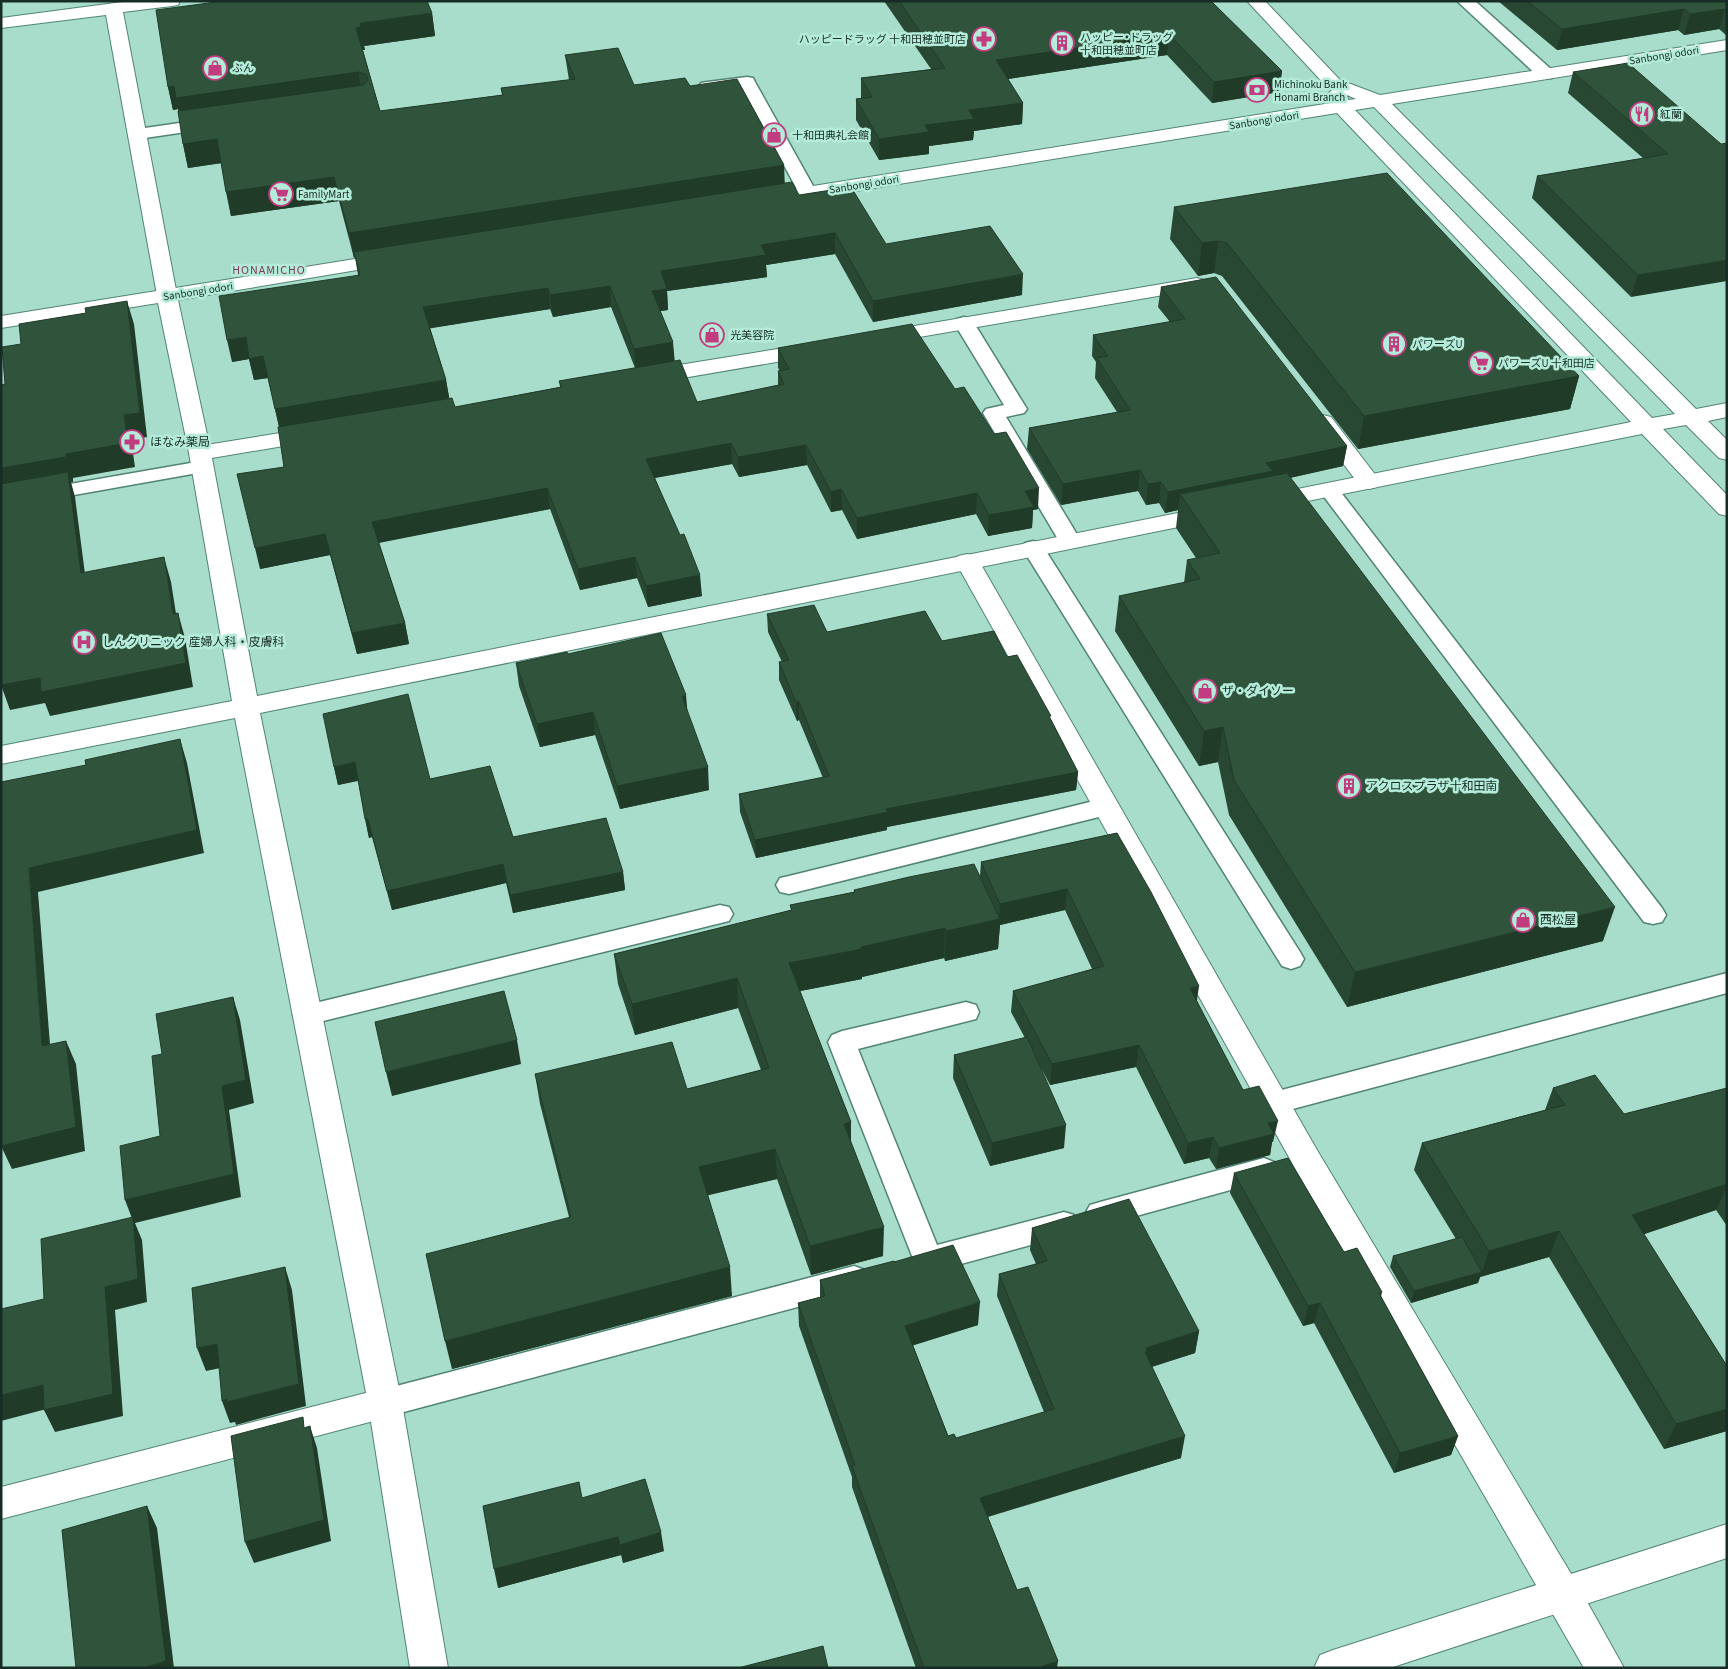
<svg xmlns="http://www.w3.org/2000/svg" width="1728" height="1669" font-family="'Source Sans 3','Noto Sans JP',sans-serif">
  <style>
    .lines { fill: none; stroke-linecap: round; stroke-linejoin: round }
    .lane-casing { stroke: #518475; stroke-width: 3 }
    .street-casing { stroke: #518475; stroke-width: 2 }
    .secondary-casing { stroke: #518475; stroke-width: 2 }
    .lane { fill: #fff; fill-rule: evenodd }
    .street { fill: #fff; fill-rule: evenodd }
    .secondary { fill: #fff; fill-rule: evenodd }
    .wall { fill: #284833; fill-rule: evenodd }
    .shaded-wall { fill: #213b29 }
    .building { fill: #2f543b; stroke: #213b29 }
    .labels { text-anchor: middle; stroke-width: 5; stroke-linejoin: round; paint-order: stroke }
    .far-poi-label { font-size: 11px; fill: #172c26; stroke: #b5ebd9; text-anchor: start }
    .far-street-label { font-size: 11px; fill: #172c26; stroke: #b5ebd9 }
    .far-quarter-label { font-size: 12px; letter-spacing: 1px; fill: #7e3a59; stroke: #b5ebd9 }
    .poi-label { font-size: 12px; fill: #172c26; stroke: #b5ebd9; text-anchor: start }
  </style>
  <rect width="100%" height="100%" fill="#a8ddcc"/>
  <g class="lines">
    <!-- lane casing -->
    <g class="lane-casing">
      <g id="lane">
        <path d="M1457,1H1475L1552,70L1554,74L1552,78H1540Z"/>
        <path d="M747,77L753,78L755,82L817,193L814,197L808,198L802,197L799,193L742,88L707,92L701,91L699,87L701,83L707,82Z"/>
        <path d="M214,118L220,119L223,123L220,127L138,139L132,138L129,134L132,130L138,129Z"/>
        <path d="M964,317L971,319L974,323L1027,409L1024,413L1006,417L1081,541L1078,546L1070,548L1062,546L983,413L986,409L1004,405L954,323L957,319Z"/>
        <path d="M202,461L209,463L212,467L209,471L1,508V496Z"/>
        <path d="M1329,484L1336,486L1662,908L1666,915L1662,922L1653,924L1644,922L1322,494L1318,490L1322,486Z"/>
        <path d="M1033,541L1041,543L1044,548L1300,952L1304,959L1300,966L1291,969L1282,966L1022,548L1025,543Z"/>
        <path d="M1106,798L1115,801L1118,807L1115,813L789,894L780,892L776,885L780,878L789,876Z"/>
        <path d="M720,905L729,907L733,914L729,921L307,1025L297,1022L293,1015L297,1008L307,1005Z"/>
        <path d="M1727,973V993L1274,1114L1264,1111L1260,1103L1264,1095L1274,1092Z"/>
        <path d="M966,1002L976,1005L979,1012L976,1019L858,1049L937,1245L1064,1212L1074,1215L1079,1224L1074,1233L1064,1236L924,1274L913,1270L909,1261L912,1256L828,1042L832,1035L842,1031Z"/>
        <path d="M1264,1158L1274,1162L1278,1170L1274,1178L1100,1226L1090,1223L1085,1214L1090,1205L1100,1202Z"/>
        <path d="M854,1266L865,1270L869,1279L865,1288L854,1292L385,1417L374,1413L369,1403L374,1393L385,1389Z"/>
      </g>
    </g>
    <!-- street casing -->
    <g class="street-casing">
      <g id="street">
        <path d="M130,1H180L178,5L172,6L123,12L177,295L174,299L167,301L160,299L157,295L106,15L1,28V18Z"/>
        <path d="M1197,278L1204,280L1207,284L1204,288L879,344L871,343L868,338L871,333L879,332Z"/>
        <path d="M815,343L823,344L826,349L823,354L648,384L640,382L637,377L640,372L648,370Z"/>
        <path d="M1323,415L1331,417L1377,477L1381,482L1377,487L1369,489L1361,487L1315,427L1312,422L1315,417Z"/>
        <path d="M317,427L325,429L328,434L325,439L200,460L192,458L189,453L192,448L200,446Z"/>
        <path d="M967,554L976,556L979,561L1317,1150L1576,1582L1624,1668H1584L1295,1168L955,561L958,556Z"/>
        <path d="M385,1388L397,1392L402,1403L397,1414L385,1418L1,1519V1487Z"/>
      </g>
    </g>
    <!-- secondary casing -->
    <g class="secondary-casing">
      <g id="secondary">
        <path d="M1247,1H1265L1340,80L1380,95L1727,40V50L1392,104L1696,409L1727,403V417L1708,421L1727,440V460L1719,458L1686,425L1663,429L1727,495V516L1719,514L1642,434L1267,509L1259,507L1255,502L1259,497L1267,495L1631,422L1337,113L763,206L756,204L753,200L756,196L763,194L1331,103L1328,94L1332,90L1328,88ZM1347,95L1356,99L1348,100ZM1374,107L1675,414L1652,418L1355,110Z"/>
        <path d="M392,253L399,255L402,259L399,263L178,300L211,453L257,696L1213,506L1221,508L1225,513L1221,518L1213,520L260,713L402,1403L448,1668H410L368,1403L235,718L1,764V746L232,701L189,453L158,303L1,328V316Z"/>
        <path d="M1727,1524V1558L1390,1668H1314L1320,1655L1333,1650Z"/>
      </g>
    </g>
    <!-- lane -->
    <use href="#lane" class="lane"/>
    <!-- street -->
    <use href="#street" class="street"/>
    <!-- secondary -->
    <use href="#secondary" class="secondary"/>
  </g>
  <!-- wall -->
  <g class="wall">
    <path d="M884,1H1211L1282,71L1279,92L1212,103L1167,55L1008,79L1023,103L1022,124L974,131L973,140L929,146V154L879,160L856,120V99L861,98V78L931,69Z"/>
    <path d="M1498,1H1727V36L1719,29L1684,35L1678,30L1557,50Z"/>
    <path d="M432,13L435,36L364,46L365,50H363L380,111L502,95L501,88L569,80L565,55L634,85L690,86L785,183L799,195L886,244L1022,295L873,322L835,254L766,265L767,277L667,291L668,310L660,311L674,361L697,402L778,385V371H780L778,368V348L955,389L1038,509L1033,510L1032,528L988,536L976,514L857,539L842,510L831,512L807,465L739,477L732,464L655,478L702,596L648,607L637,578L580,590L550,509L379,543L405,623L409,644L357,654L330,555L260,569L284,467L279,427L268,378L254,380L249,359L232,362L358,275L355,257L354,258L339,201L231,216L221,163L188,168L183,144L178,109L173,110L168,87ZM611,307L635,368L559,381L560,387L455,407L449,398L446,380L430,328L550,309L553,317Z"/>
    <path d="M1573,72L1721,144L1631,297L1532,198L1537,176L1643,158L1568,93Z"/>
    <path d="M1174,207L1579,376L1570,409L1358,449L1222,276L1214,273L1198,276L1170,239Z"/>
    <path d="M1161,287L1347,446L1343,466L1290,478L1603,941L1347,1007L1229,815L1218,762L1199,766L1115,631L1119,596L1184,583L1187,560L1196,558L1176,528L1178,510L1165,513L1159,503L1146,505L1138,491L1061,505L1027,449L1029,428L1117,412L1095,378L1096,362L1092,356L1093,335L1170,322L1158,307Z"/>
    <path d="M767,614L827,632L942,641L1007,657L1051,720L1078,772L1076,790L887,827V830L756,858L740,812L739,794L823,778L799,720L797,721L779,680V662H782L768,632Z"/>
    <path d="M568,654L709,790L620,809L595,735L540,747L519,686L516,663Z"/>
    <path d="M334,767L430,779L513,837L623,872L625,890L513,913L506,883L392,910L372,837L369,838L358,781L338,785Z"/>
    <path d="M1117,833L1197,1002L1243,1090L1273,1142H1272L1270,1155L1216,1169L1209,1158L1184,1164L1136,1067L1050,1085L1040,1066L1064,1148L990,1166L953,1078L954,1055L1025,1038L1011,1012L1013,991L1092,969L1065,910L1000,925L998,949L945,961L944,958L862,977V979L800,991L851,1122V1143L883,1256L811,1275L777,1179L707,1195L732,1296L452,1369L569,1217L540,1104L535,1074L687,1089L761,1070L738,1008L635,1035L618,984L614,954L791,910L790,905L854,892V890L980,876L981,862Z"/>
    <path d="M1553,1088L1624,1114L1727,1088V1226L1716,1210L1643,1234L1727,1366V1431L1664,1449L1549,1257L1480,1277L1478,1283L1411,1303L1390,1267L1393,1256L1456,1239L1414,1170L1422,1143L1545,1110Z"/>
    <path d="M1234,1173L1344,1252L1382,1292L1381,1297L1458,1436L1451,1455L1394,1473L1314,1323L1303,1326L1230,1193Z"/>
    <path d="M1032,1228L1199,1331L1195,1353L1152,1367L1181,1458L988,1517L1017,1590L1057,1668H916L852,1487V1477L799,1326L798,1303L820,1297V1280L894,1262L978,1325L913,1345L948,1436L956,1438L1044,1412L997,1296L999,1274L1036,1264L1030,1250Z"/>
    <path d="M582,1498L664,1551L623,1563L621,1555L498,1588Z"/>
  </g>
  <!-- shaded-wall -->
  <g class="shaded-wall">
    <path d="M1684,9L1678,30L1557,50L1562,29Z"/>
    <path d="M1725,9L1719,29L1684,35L1690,14Z"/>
    <path d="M432,13L435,36L364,46L365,50H360L356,28L360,23Z"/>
    <path d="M1169,34L1167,55L995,81L996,60Z"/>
    <path d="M1282,71L1279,92L1212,103L1214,82Z"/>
    <path d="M358,72L362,95L181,121L178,109L173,110L168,87Z"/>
    <path d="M1023,103L1022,124L974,131L973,140L929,146V154L879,160V139L969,110Z"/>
    <path d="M217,139L222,163L188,168L183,144Z"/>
    <path d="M784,165L785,189L354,252L355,257L354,258L349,233Z"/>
    <path d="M334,177L339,201L231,216L226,192Z"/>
    <path d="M835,233V254L766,265L767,277L667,291L668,310L653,312L652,291L661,271L761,245Z"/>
    <path d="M1218,241L1214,273L1198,276L1202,243Z"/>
    <path d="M1727,260V281L1631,297L1638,275Z"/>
    <path d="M1023,274L1022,295L873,322V301Z"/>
    <path d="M610,286L611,307L553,317L550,295Z"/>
    <path d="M548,288L550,309L426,329L423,307Z"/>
    <path d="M127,301L134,324L147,437L131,440L135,467L73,478V482H71L75,497L88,597L81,573L1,494V468L66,454L124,415Z"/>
    <path d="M246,337L263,356L268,378L254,380L249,359L232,362L227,340Z"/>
    <path d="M673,342L675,364L636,371L634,349Z"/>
    <path d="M1579,376L1570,409L1358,449L1364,416Z"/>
    <path d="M446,380L450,402L280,431L275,409Z"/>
    <path d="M731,443L732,464L648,479L646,459Z"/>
    <path d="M806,445L807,465L739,477L738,457Z"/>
    <path d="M1347,446L1343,466L1271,482L1180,494L1178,510L1165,513L1168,492L1266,463Z"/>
    <path d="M1140,470L1138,491L1061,505L1063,484Z"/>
    <path d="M1161,482L1159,503L1146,505L1148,484Z"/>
    <path d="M547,488L550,509L376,543L372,522Z"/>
    <path d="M1039,488L1038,509L1033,510L1032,528L988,536L989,515L1025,491Z"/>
    <path d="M841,489L842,510L831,512V492Z"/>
    <path d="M977,493L976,514L857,539V518Z"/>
    <path d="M325,534L330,555L260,569L255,548Z"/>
    <path d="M164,557L171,582L180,639L173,614Z"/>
    <path d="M635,557L637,578L580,590L578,569Z"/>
    <path d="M700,575L702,596L648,607L646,586Z"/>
    <path d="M178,613L185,638L193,687L50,716L45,703L10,710L1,685Z"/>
    <path d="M405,623L409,644L357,654L352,633Z"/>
    <path d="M686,695L688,718L682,696Z"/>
    <path d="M796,702H799V720L797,721Z"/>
    <path d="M593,712L595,735L540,747L537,724Z"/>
    <path d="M1223,727L1218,762L1199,766L1204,731Z"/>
    <path d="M180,739L187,763L204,853L38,892L52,1070L42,1046L29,868Z"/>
    <path d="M355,762L360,780L338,785L334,767Z"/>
    <path d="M708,767L709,790L620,809L617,786Z"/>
    <path d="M1078,772L1076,790L887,827V830L756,858L755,840L886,809Z"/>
    <path d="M365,819H368L372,837L369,838Z"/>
    <path d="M503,864L506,883L392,910L387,891Z"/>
    <path d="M623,872L625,890L513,913L510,895Z"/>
    <path d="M1067,889L1065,910L1000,925L998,949L945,961L946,931L999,919L1000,904Z"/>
    <path d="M1615,907L1603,941L1347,1007L1355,972Z"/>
    <path d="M945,928L944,958L862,977V979L790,993L789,963L861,947Z"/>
    <path d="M737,978L738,1008L635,1035L632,1004Z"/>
    <path d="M1199,986L1196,1007L1190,988Z"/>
    <path d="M233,997L240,1020L254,1103L229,1110L241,1197L135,1223L142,1240L147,1302L115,1310L123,1416L55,1432L44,1410L105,1287L133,1221L125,1200L222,1086Z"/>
    <path d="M517,1040L521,1064L392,1096L386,1072Z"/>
    <path d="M66,1041L76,1064L85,1151L12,1169L1,1146Z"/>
    <path d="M1139,1045L1136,1067L1050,1085L1052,1064Z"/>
    <path d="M1278,1121L1273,1142H1272L1270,1155L1216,1169L1219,1148L1268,1123Z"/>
    <path d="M851,1122V1152L844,1124Z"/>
    <path d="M1066,1125L1064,1148L990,1166L992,1143Z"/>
    <path d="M1213,1137L1209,1158L1184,1164L1188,1143Z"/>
    <path d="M775,1149L777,1179L701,1197L699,1167Z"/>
    <path d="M1727,1184V1187L1716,1210L1621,1242L1632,1215Z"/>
    <path d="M884,1227L883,1256L811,1275L810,1246Z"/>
    <path d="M1559,1231L1549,1257L1480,1277L1478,1283L1411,1303L1414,1291L1482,1272L1489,1251Z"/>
    <path d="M285,1267L292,1290L306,1406L236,1425L235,1422L230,1423L222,1401Z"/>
    <path d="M730,1267L732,1296L452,1369L445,1341Z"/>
    <path d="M980,1302L978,1325L905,1348V1326Z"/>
    <path d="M1320,1303L1314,1323L1303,1326L1308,1306Z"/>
    <path d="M1199,1331L1195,1353L1144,1369L1146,1348Z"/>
    <path d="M217,1344L225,1367L206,1371L197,1348Z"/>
    <path d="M43,1385L54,1407L1,1421V1395Z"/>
    <path d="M1727,1409V1431L1664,1449L1676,1424Z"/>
    <path d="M310,1426L317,1448L331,1541L254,1563L245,1542Z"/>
    <path d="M1185,1436L1181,1458L979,1519L980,1498Z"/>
    <path d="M1458,1436L1451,1455L1394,1473L1400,1453Z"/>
    <path d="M147,1506L157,1528L174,1668H143Z"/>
    <path d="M661,1532L664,1551L623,1563L620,1545Z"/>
    <path d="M618,1537L621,1555L498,1588L494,1569Z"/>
    <path d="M1058,1661L1057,1668H1038Z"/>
  </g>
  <!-- building -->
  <g class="building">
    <path d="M224,1H427L432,13L360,23L361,27L356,28L380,111L503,95L501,88L575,79L565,55L618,48L634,85L685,78L690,86L737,79L784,165L349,233L334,177L226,192L217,139L183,144L178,111L364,85L368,80L366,74L358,72L176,98L174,86L168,87L156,10Z"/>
    <path d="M899,1H1211L1282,71L1214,82L1169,34L996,60L1023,103L969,110L974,119L925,125L929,132L879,139L856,99L872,97L861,78L945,68Z"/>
    <path d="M1527,1H1727V10L1725,9L1690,14L1684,9L1562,29Z"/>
    <path d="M1628,63L1721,144L1727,143V260L1638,275L1537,176L1668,154L1573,72Z"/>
    <path d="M1387,173L1579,376L1364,416L1227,243L1218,241L1202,243L1174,207Z"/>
    <path d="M792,182L799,195L851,187L886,244L990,226L1023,274L873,301L835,233L761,245L766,255L661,271L667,289L652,291L673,342L634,349L610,286L550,295L548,288L423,307L446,380L275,409L263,356L249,359L246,337L227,340L219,296L360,275L354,252Z"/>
    <path d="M1216,277L1347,446L1266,463L1273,471L1168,492L1161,482L1148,484L1140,470L1063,484L1029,428L1130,410L1097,358L1108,356L1093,335L1185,319L1161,287Z"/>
    <path d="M127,301L140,413L124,415L128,443L66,454V457L1,468V385L5,384L2,347L21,344L19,324L86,313L85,308Z"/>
    <path d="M912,324L955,389L964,387L994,434L1006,432L1039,488L1025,491L1034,507L989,515L977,493L857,518L841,489L831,492L806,445L738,457L731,443L646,459L680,535L684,534L700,575L646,586L635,557L578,569L547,488L372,522L405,623L352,633L325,534L255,548L237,474L284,467L278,427L452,398L455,407L562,387L559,381L680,360L697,402L784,384L778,371L789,369L778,348Z"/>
    <path d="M68,472L81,573L164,557L173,614L178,613L186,663L41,692L40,678L1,685V484Z"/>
    <path d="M1287,473L1615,907L1355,972L1234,780L1223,727L1204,731L1119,596L1200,579L1187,560L1220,553L1180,494Z"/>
    <path d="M814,605L827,632L925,611L942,641L994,631L1007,657L1017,655L1051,716H1049L1078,772L886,809L888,812L755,840L739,794L829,776L799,702H796L779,662L789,660L767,614Z"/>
    <path d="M661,633L686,695L682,696L708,767L617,786L593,712L537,724L516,663L567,652L568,654Z"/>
    <path d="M408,694L430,779L490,766L513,837L606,818L623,872L510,895L503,864L387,891L368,819H365L355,762L334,767L323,714Z"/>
    <path d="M180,739L197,830L29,868L42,1046L66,1041L76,1127L1,1146V782L86,765L85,760Z"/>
    <path d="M1117,833L1151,892L1199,986L1190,988L1243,1090L1259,1086L1278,1121L1268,1123L1274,1134L1219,1148L1213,1137L1188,1143L1139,1045L1052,1064L1013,991L1104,966L1067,889L1000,904L981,862Z"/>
    <path d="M974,864L1000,919L946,931L945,928L861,947L862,949L789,963L851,1122L844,1124L884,1227L810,1246L775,1149L699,1167L730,1267L445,1341L426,1254L571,1217L535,1074L672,1042L687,1089L769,1068L737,978L632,1004L614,954L792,910L790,905L855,892L854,890L909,877Z"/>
    <path d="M504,991L517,1040L386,1072L375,1022Z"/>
    <path d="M233,997L246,1080L222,1086L234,1174L125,1200L120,1146L160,1136L152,1056L162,1054L156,1014Z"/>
    <path d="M1027,1037L1066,1125L992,1143L954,1055Z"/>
    <path d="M1595,1075L1624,1114L1727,1088V1184L1632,1215L1727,1366V1409L1676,1424L1559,1231L1489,1251L1422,1143L1565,1105L1553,1088Z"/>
    <path d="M1288,1158L1344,1252L1357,1248L1382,1292L1379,1293L1458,1436L1400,1453L1320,1303L1308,1306L1234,1173Z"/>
    <path d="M1129,1199L1199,1331L1146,1348L1147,1351L1145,1352L1185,1436L980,1498L1017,1590L1028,1587L1058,1661L1038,1668H924L852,1466L855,1465L798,1303L825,1296L820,1280L894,1261V1262L953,1245L980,1302L905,1326L948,1436L954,1434L956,1438L1054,1409L999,1274L1047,1261L1032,1228Z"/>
    <path d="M133,1217L138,1279L105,1287L113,1394L44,1410L43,1385L1,1395V1309L44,1299L41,1239Z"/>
    <path d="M1462,1237L1482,1272L1414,1291L1393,1256Z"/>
    <path d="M285,1267L299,1384L227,1402V1399L222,1401L217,1344L197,1348L192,1288Z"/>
    <path d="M303,1417L304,1428L310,1426L324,1520L245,1542L231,1436Z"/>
    <path d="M645,1479L661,1532L620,1545L618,1537L494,1569L483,1506L579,1482L582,1498Z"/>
    <path d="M147,1506L166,1661L143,1668H76L62,1530Z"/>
    <path d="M823,1646L828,1668H738Z"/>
  </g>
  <!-- icons -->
  <defs>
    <g id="pharmacy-ring" transform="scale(1.25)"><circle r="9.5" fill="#b5ebd9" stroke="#c23d80" stroke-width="1.5"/><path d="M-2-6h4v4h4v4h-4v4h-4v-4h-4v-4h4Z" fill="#c23d80"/></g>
    <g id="building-ring" transform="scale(1.25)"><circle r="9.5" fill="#b5ebd9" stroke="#c23d80" stroke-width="1.5"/><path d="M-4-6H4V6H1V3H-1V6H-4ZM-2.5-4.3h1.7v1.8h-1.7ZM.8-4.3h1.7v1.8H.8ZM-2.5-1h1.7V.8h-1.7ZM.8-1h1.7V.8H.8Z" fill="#c23d80"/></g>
    <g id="shop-ring" transform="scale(1.25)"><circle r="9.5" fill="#b5ebd9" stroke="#c23d80" stroke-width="1.5"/><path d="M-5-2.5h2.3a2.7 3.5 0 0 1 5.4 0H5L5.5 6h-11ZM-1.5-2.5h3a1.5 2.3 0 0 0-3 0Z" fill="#c23d80"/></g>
    <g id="bank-ring" transform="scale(1.25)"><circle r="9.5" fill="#b5ebd9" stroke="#c23d80" stroke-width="1.5"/><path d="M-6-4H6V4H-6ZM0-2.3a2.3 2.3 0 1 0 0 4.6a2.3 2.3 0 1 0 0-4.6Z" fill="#c23d80"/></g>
    <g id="restaurant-ring" transform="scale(1.25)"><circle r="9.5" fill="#b5ebd9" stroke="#c23d80" stroke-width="1.5"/><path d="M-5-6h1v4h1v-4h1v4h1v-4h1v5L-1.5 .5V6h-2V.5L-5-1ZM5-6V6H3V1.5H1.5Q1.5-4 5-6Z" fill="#c23d80"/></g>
    <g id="supermarket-ring" transform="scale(1.25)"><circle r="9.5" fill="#b5ebd9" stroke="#c23d80" stroke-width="1.5"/><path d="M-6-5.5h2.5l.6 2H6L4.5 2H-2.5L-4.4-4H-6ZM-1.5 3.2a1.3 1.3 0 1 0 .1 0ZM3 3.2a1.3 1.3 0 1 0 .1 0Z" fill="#c23d80"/></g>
    <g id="hospital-ring" transform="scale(1.25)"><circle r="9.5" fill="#b5ebd9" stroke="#c23d80" stroke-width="1.5"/><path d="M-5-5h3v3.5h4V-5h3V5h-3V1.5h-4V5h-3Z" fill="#c23d80"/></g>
  </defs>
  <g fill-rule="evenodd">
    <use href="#pharmacy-ring" x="984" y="39"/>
    <use href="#building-ring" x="1062" y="43"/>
    <use href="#shop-ring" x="215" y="68"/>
    <use href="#bank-ring" x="1257" y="90"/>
    <use href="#restaurant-ring" x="1642" y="114"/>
    <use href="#shop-ring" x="774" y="135"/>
    <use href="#supermarket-ring" x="281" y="194"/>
    <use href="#shop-ring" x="712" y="335"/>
    <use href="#building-ring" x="1394" y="344"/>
    <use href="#supermarket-ring" x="1481" y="363"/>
    <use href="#pharmacy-ring" x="132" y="442"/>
    <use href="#hospital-ring" x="84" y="642"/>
    <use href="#shop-ring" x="1205" y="691"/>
    <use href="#building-ring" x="1349" y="786"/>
    <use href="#shop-ring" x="1523" y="920"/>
  </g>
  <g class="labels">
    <!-- far-poi labels -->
    <g class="far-poi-label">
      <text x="1080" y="41">ハッピー･ドラッグ<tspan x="1080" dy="13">十和田穂並町店</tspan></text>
      <text x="966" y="43" text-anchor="end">ハッピードラッグ 十和田穂並町店</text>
      <text x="232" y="72">ぶん</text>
      <text x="1274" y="88">Michinoku Bank<tspan x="1274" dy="13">Honami Branch</tspan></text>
      <text x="1660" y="118">紅蘭</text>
      <text x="792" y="139">十和田典礼会館</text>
      <text x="298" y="198">FamilyMart</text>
      <text x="730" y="339">光美容院</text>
      <text x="1412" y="348">パワーズU</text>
      <text x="1498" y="367">パワーズU 十和田店</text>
    </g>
    <!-- far-street labels -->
    <g class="far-street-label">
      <text transform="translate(1664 55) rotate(-9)" y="4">Sanbongi odori</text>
      <text transform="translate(1264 120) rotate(-9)" y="4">Sanbongi odori</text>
      <text transform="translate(864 184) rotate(-9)" y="4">Sanbongi odori</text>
      <text transform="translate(198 291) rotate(-9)" y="4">Sanbongi odori</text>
    </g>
    <!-- far-quarter labels -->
    <g class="far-quarter-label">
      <text x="269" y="274">HONAMICHO</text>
    </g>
    <!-- poi labels -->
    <g class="poi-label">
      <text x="150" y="446">ほなみ薬局</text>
      <text x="102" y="646">しんクリニック 産婦人科・皮膚科</text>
      <text x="1222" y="695">ザ・ダイソー</text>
      <text x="1366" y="790">アクロスプラザ十和田南</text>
      <text x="1540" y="924">西松屋</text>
    </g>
  </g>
  <!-- border -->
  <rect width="1728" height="1669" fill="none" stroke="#172c26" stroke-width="5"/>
</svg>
